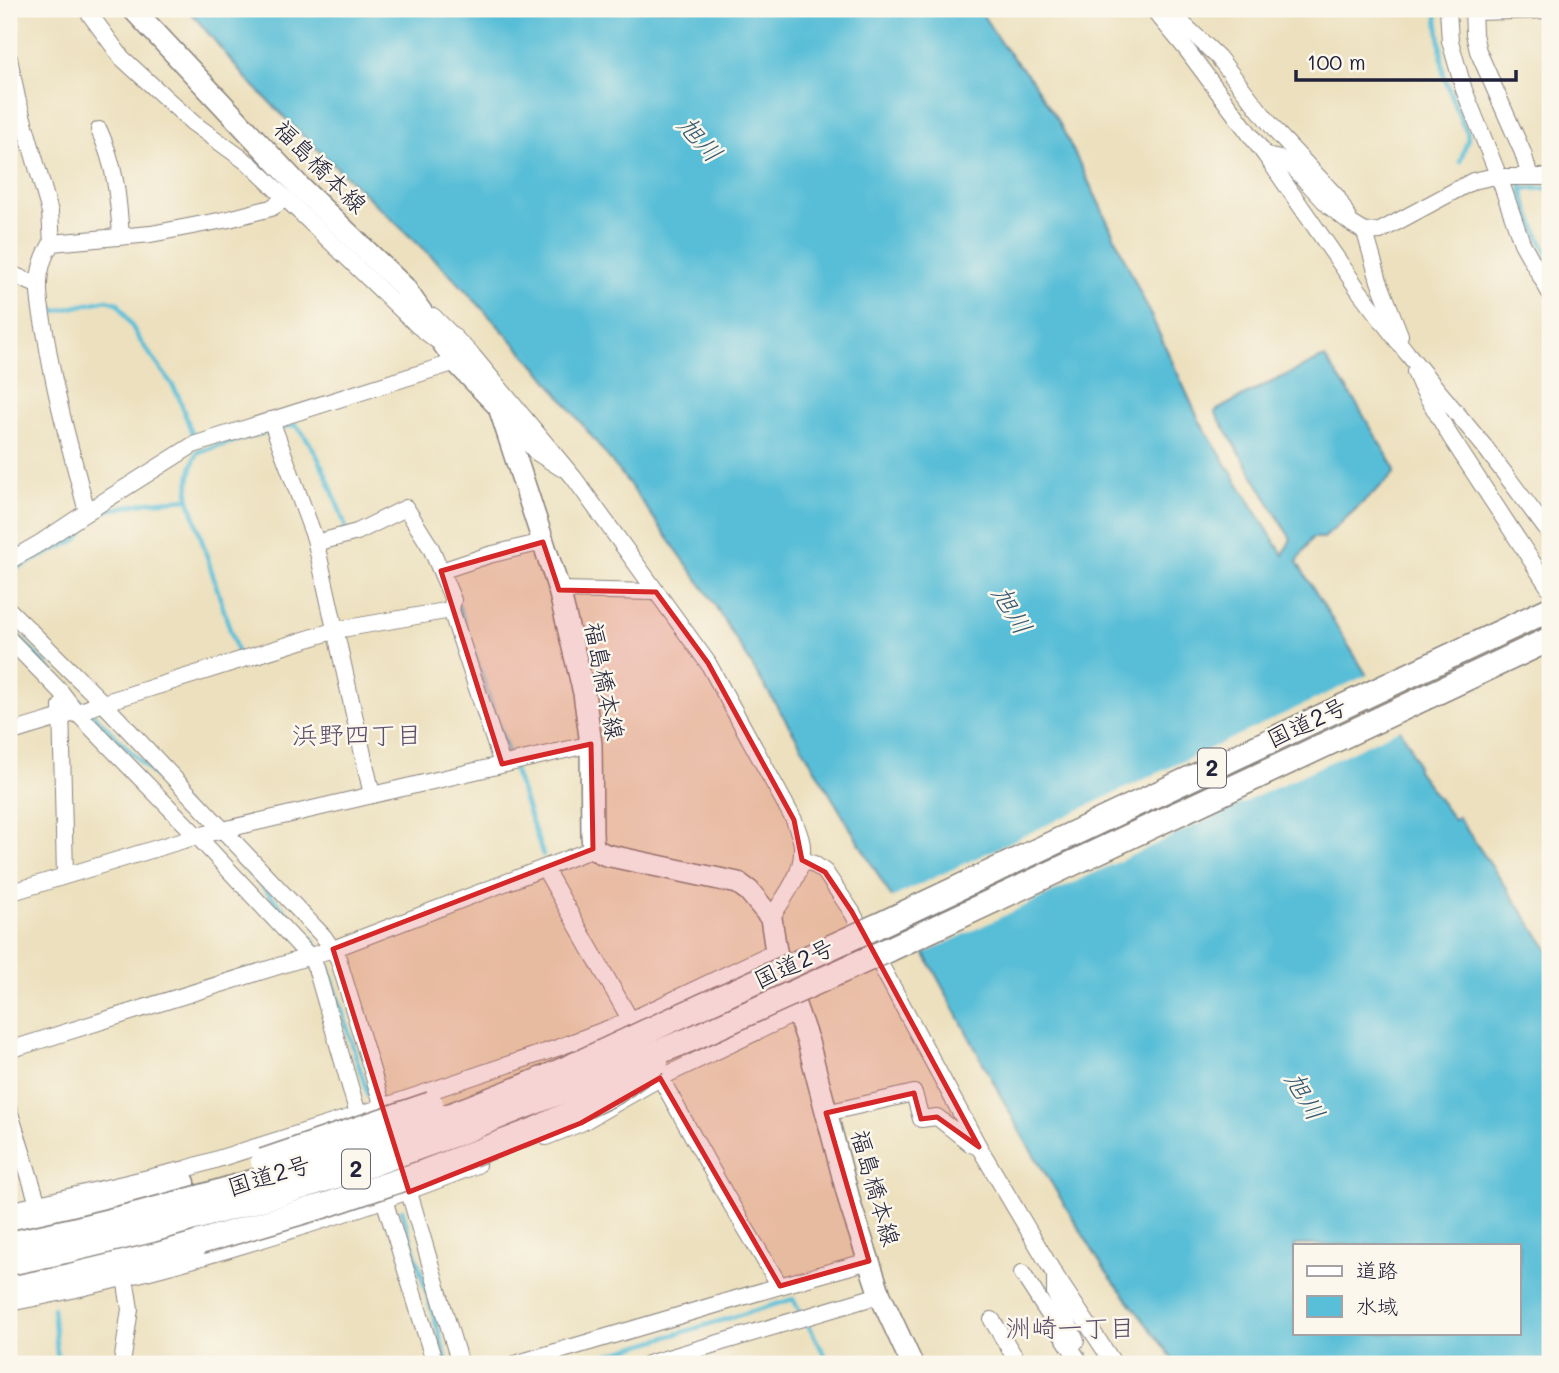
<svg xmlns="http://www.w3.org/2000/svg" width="1559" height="1373" font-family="Mali,'Klee One',sans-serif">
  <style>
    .water { fill: #59bed7; stroke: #3e7089; stroke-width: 2; fill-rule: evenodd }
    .pier { fill: #ece0be }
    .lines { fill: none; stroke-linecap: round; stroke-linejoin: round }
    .stream { stroke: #59bed7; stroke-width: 4.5 }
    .minor-casing { stroke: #87817c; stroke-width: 18 }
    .major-casing { stroke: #87817c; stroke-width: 24 }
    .highway-casing { stroke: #87817c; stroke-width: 27 }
    .minor { stroke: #fff; stroke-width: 16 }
    .major { stroke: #fff; stroke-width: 21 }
    .highway { stroke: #fff; stroke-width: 24 }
    .highway-bridge-casing { stroke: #87817c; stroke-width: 27; stroke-linecap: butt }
    .highway-bridge { stroke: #fff; stroke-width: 24 }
    .marked { fill: #d62828; fill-opacity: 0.2; stroke: #d62828; stroke-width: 5; stroke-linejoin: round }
    .labels { text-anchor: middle; stroke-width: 5; stroke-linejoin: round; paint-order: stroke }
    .shield { fill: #fbf7ec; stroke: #636270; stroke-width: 2 }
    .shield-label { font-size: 23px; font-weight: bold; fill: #22223b }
    .street-label { font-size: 24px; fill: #22223b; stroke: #fbf7ec }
    .water-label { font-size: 26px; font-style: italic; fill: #355972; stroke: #fbf7ec }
    .neighbourhood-label { font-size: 26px; fill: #5c4f6a; stroke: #fbf7ec }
  </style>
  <rect width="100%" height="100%" fill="#fbf7ec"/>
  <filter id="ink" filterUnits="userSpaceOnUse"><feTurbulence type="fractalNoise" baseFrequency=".0143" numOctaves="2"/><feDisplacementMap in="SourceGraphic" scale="14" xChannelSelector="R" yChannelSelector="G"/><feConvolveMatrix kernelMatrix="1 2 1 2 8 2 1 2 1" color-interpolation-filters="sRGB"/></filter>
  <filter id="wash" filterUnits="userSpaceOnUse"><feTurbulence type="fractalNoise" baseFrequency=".00686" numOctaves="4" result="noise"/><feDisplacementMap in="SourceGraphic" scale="28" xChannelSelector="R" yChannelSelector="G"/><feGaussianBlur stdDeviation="1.57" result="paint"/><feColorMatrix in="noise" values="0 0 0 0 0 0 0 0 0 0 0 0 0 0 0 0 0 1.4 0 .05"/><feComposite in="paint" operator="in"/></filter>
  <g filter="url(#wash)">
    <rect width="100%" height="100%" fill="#ece0be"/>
    <!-- water -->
    <path class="water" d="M188,9H979L1002,45L1031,79L1059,122L1098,201L1200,422L1283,555L1291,539L1215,412L1217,410L1253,391L1322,358H1325L1353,398L1393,465L1395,472L1392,476L1324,538H1312L1297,562L1411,747C1411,755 1418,760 1417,770L1454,820L1458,817L1550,952V1364H1177L1104,1269L1023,1137L920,945L793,732L708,594L630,485L541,372L453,277L299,132L244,76ZM1295,1245H1519V1333H1295Z"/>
    <!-- pier -->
    <path class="pier" d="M1371,673L1404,727L921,955L889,899Z"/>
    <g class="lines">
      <!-- stream -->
      <g class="stream">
        <path d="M1436,9L1444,76L1462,123L1467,131L1468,138L1460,162"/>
        <path d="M1521,181C1522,201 1540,240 1550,258"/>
        <path d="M1522,189L1550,188"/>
        <path d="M46,285L49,305L56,311L107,300L118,303L141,342L171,383L178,395L194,439"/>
        <path d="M9,572L76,540L99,512L149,502L189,499"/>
        <path d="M458,605L510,759"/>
        <path d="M9,627L57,677"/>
        <path d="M238,655L188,496C189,479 190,467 198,452L280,428L296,425C321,453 332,491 345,525L346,532"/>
        <path d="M65,685L86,707"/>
        <path d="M92,713L207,828"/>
        <path d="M513,767L543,855"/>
        <path d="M215,837L312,939L318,949"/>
        <path d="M322,957L328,966L368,1095"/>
        <path d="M402,1210L448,1364"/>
        <path d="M53,1308L58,1364"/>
        <path d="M577,1364L793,1299L830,1364"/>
      </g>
    </g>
  </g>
  <g filter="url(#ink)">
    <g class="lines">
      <!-- minor casing -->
      <g class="minor-casing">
        <g id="minor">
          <path d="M86,9L122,58L193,123L251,165L418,326L436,340"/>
          <path d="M1153,9L1187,50L1266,156L1360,292L1407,353L1484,446L1550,534"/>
          <path d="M1161,9L1180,21L1218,57L1278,134L1337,197L1348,217"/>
          <path d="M1448,9L1450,41L1464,90L1499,177L1522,243L1550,293"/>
          <path d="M1473,9L1474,34L1478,51L1523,153L1530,177"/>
          <path d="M1473,12L1550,10"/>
          <path d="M9,58L17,98L50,212L52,243"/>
          <path d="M99,130C116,167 118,197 121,236"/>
          <path d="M1266,156L1280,159L1293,167L1329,206L1352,224L1365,232L1380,231L1473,181L1491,177H1550"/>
          <path d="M1365,232L1379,281L1400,335"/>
          <path d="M9,273L39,286"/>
          <path d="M433,316L473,356L574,478L708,663L794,820C797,829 802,838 802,847C804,874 784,897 771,918"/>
          <path d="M1415,372L1421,386L1450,436L1550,589"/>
          <path d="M504,414L536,452L561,468"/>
          <path d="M271,420L315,539L372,795"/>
          <path d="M87,512C72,454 55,396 46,337C43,320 38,301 39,284C39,270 44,254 52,243L151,234L229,219L271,208L285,199"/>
          <path d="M316,543L357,532L406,508L431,548L453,600L451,610"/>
          <path d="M9,561L40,543L87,512L193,445L456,362"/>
          <path d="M441,571L489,555L543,542"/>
          <path d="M559,590L656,592"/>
          <path d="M9,610L103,703L324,937L338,958L389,1127"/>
          <path d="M9,639L61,692L77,713L197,836L310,957L316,968L364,1135"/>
          <path d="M61,706L65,875"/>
          <path d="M9,733C40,723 72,715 103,703L336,630L451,610L502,764"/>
          <path d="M802,860L814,864L825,872L852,912L979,1147L1055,1275L1114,1364"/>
          <path d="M545,869L635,1028"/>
          <path d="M9,893L197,836L591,744"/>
          <path d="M9,1050L333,949L593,849"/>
          <path d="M656,1070L725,1194L780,1286"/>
          <path d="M9,1110L38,1204"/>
          <path d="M826,1113L914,1093L921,1119L937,1117L971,1144L976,1146"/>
          <path d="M546,1137L581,1123L660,1078L798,1012"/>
          <path d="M403,1172L460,1364"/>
          <path d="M378,1180L435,1364"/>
          <path d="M9,1211L186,1169L383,1107L557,1048L631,1020L776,951"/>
          <path d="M1022,1273L1081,1364"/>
          <path d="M1055,1275V1293L1076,1341"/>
          <path d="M9,1303C82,1289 154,1271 226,1250C311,1225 394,1198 477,1165"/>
          <path d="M992,1320L1019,1364"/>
          <path d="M122,1364L130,1309L125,1278"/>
          <path d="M515,1364L783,1285L869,1261"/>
          <path d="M648,1364L880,1295"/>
        </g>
      </g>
      <!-- major casing -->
      <g class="major-casing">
        <path id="major" d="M133,9L300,187L404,287L456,362L499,407L559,590L584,693L591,744L592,834L593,849L606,855L738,883L749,891L771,918L776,951L808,1042L851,1207L880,1295L912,1364"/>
      </g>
      <!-- highway casing -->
      <g class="highway-casing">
        <g id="highway">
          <path d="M875,927L1550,609"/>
          <path d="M888,950L1550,639"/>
          <path d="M9,1226L83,1209L183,1183"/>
          <path d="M9,1287L38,1282L200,1242"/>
        </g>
      </g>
      <!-- minor -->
      <use href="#minor" class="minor"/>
      <!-- major -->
      <use href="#major" class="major"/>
      <!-- highway -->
      <use href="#highway" class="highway"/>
      <!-- highway-bridge casing -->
      <g class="highway-bridge-casing">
        <g id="highway-bridge">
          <path d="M263,1161L431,1104"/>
          <path d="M200,1242L326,1205L424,1172L532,1131L615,1092L656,1063"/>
          <path d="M9,1244C186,1207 361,1153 528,1085C571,1068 612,1047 654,1028C727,995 801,961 875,927"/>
          <path d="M9,1263L65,1251L152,1230L279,1194L358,1169L458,1133L691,1039L888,950"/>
        </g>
      </g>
      <!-- highway-bridge -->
      <use href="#highway-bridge" class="highway-bridge"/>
    </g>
  </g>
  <!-- marked area -->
  <path class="marked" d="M543,542L559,590L656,592L708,663L794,820L802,860L825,872L852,912L979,1147L937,1117L921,1119L914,1093L826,1113L869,1261L780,1286L660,1078L581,1123L409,1192L333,949L593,849L591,744L502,764L441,571Z"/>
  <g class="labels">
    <!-- shield labels -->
    <g class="shield">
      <rect x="1198" y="748.5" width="28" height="39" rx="5"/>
      <rect x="342" y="1149.5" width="28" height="39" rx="5"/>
    </g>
    <g class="shield-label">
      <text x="1212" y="776">2</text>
      <text x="356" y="1177">2</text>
    </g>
    <!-- street labels -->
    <g class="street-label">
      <text transform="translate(320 167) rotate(45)" y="8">福島橋本線</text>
      <text transform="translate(604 681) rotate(79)" y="8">福島橋本線</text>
      <text transform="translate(1307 723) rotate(-25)" y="8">国道2号</text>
      <text transform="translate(794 964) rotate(-25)" y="8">国道2号</text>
      <text transform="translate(269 1176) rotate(-17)" y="8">国道2号</text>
      <text transform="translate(875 1188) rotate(74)" y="8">福島橋本線</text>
    </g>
    <!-- water labels -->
    <g class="water-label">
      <text transform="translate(700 139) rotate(48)" y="9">旭川</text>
      <text transform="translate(1012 610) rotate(59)" y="9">旭川</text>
      <text transform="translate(1305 1096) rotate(59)" y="9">旭川</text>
    </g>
    <!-- neighbourhood labels -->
    <g class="neighbourhood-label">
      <text x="357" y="744">浜野四丁目</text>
      <text x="1070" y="1337">洲崎一丁目</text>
    </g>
  </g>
  <!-- margin -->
  <rect width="1559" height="1373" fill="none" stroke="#fbf7ec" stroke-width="35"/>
  <!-- legend -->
  <rect x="1293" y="1244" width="228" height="91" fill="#fbf7ec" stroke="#a4a2a5" stroke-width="2"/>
  <rect x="1307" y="1266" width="35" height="10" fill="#ffffff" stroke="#a4a2a5" stroke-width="2"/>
  <text x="1356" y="1278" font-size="21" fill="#22223b">道路</text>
  <rect x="1307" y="1296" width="35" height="21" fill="#59bed7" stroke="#a4a2a5" stroke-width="2"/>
  <text x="1356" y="1314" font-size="21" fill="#22223b">水域</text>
  <!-- scale -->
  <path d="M1296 70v10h220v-10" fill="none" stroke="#22223b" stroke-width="3.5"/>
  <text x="1307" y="70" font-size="21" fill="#22223b" stroke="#fbf7ec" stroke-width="5" paint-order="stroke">100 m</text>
</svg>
